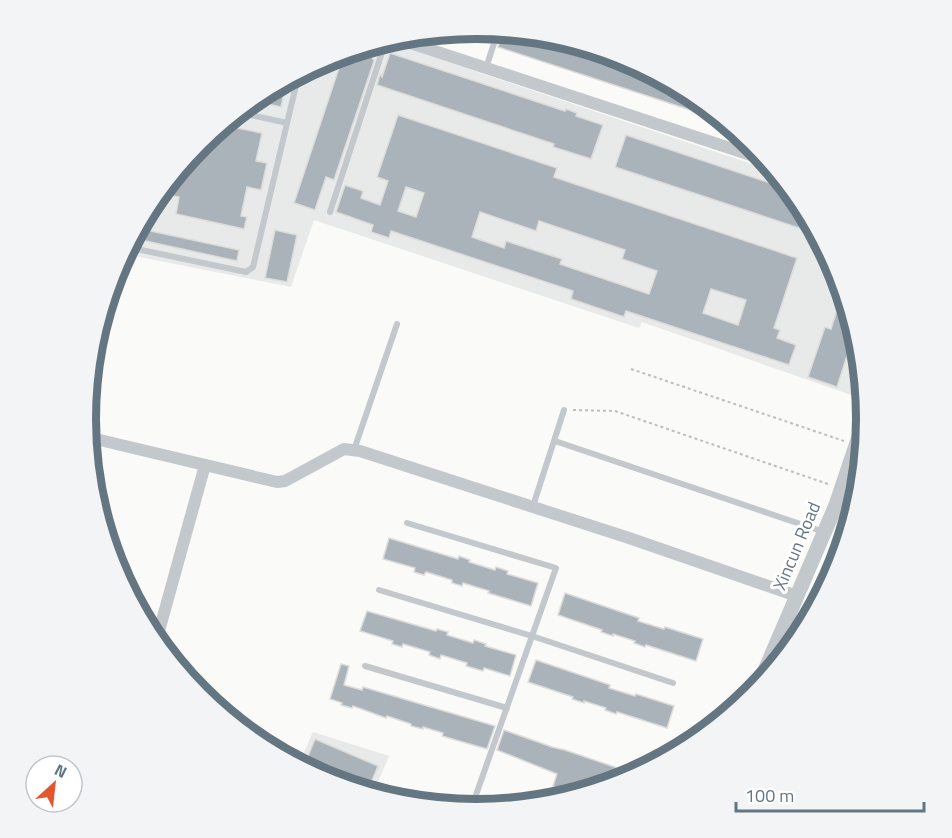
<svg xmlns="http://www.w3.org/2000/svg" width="952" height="838" font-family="'Titillium Web',sans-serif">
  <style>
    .built { fill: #e8e9e9 }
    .building { fill: #aab3b9; stroke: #dcdcda; stroke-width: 1.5; fill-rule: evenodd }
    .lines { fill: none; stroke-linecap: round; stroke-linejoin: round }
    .path { stroke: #bbbfc2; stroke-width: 2; stroke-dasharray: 3 3; stroke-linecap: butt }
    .service { stroke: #c3c8cc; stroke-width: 6 }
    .minor { stroke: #c3c8cc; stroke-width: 12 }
    .tertiary { stroke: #c3c8cc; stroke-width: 15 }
    .labels { text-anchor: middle; stroke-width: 6; stroke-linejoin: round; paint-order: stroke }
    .street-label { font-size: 18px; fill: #657683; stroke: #fff }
    .rim { fill: none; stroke: #657683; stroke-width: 8 }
  </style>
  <rect width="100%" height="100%" fill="#fafaf8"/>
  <!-- built -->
  <g class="built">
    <path d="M385,41L776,172L801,202L837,270L859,343L861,365L851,395L642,322L639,328L314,220L291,287L124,254L152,202L200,143L259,94L327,58Z"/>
    <path d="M313,732L389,756L373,794L326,780L298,765Z"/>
  </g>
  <!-- building -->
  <g class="building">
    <path d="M476,28L493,30L489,43L453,31Z"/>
    <path d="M503,31L535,34L656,75L693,94L727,122L498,47Z"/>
    <path d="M366,46L374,61L334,180L326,177L315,210L294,203L340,65L324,60Z"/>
    <path d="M390,53L565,111L566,109L577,113L576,116L603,125L591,159L553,147L554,144L377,85L380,74L382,77Z"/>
    <path d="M287,79L281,107L268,104L271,88Z"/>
    <path d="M398,115L557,168L554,177L797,258L774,328L780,330L777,338L796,345L789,365L626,311L624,317L571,299L573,291L391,231L389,238L371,232L373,225L336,212L345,185L363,191L361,198L380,205L388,181L377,177ZM406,187L424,193L416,217L398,211ZM480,212L536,231L539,221L625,250L622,259L657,271L649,294L560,264L562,259L506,241L504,248L472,237ZM711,289L746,300L738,325L703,313Z"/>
    <path d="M222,125L262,133L256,161L267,163L261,190L247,187L241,216L247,217L244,229L176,214L179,197L159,193L200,143Z"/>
    <path d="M626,135L791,190L801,202L809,218L805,230L615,167Z"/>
    <path d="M137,228L239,250L237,261L132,238Z"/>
    <path d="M275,230L297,235L287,282L265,278Z"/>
    <path d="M843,291L855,331L837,387L808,377L825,327L831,329Z"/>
    <path d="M389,538L458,559L459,556L470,560L469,562L495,570L496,567L508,571L507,574L538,583L531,606L488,593L489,591L463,583L462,586L452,583V580L426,572L424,575L414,572L415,568L383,559Z"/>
    <path d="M565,593L639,618L638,621L664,629L665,627L703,639L696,661L646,645L645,647L634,643L635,641L613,634V636L601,632L602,630L558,615Z"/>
    <path d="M367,611L436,631L437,629L448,632L447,635L473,643L474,640L486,644L485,646L516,655L510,676L484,668L483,671L466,666L467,663L441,655L440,659L429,655L430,652L403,644L402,647L392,644L393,641L360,631Z"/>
    <path d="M536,660L610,685L609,688L635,696L636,694L674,706L667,728L617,712L616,714L605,710L606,708L584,701V703L572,699L573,697L528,682Z"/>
    <path d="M341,664L349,666L344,685L362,690L363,687L495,726L487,749L442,736L443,733L423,727V729L411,726V724L387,716L386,718L353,706L352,708L341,705L342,703L330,699Z"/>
    <path d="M504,730L552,747L565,750L635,774L625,780L577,794L553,786L557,774L497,750Z"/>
    <path d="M315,739L378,766L369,788L358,783L359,782L306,761Z"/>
  </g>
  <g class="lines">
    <!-- path -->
    <g class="path">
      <path d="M631,369L844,441"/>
      <path d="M573,410L615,411L828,484"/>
    </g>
    <!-- service -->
    <g class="service">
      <path d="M486,68L498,31"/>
      <path d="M237,112L287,123"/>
      <path d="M330,212L386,40"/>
      <path d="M127,247L246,272L253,267L298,77L295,75"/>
      <path d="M555,441L824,532"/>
      <path d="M354,450L397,324"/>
      <path d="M533,506L564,410"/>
      <path d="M407,523L556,568L471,809"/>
      <path d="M379,590L532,636L673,683"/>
      <path d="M782,632L799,638"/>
      <path d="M365,666L507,708"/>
      <path d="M386,798L389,796H396L409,803"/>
    </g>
    <!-- minor -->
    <g class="minor">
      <path d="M395,38L766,160"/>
      <path d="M87,437L277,482L285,481L344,449L360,451L629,538L797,596"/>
      <path d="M156,642L205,465"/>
    </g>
    <!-- tertiary -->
    <path class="tertiary" d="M757,689L836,505L866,416"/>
  </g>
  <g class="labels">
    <!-- street labels -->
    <g class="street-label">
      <text transform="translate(797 546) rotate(-67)" y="6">Xincun Road</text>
    </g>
  </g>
  <!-- crop -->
  <path d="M0 0H952V838H0ZM96 419a380 380 0 1 1 760 0a380 380 0 1 1-760 0Z" fill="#f3f4f5" fill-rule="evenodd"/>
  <path class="rim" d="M96 419a380 380 0 1 1 760 0a380 380 0 1 1-760 0Z"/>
  <!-- north arrow -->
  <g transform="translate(54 784) rotate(27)"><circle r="28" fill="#ffffff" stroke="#c1c8cd" stroke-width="1.5"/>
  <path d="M0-4.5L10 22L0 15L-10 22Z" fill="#e4572e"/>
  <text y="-9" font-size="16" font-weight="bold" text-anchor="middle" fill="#657683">N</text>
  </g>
  <!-- scale -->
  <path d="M736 802v9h188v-9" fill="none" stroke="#657683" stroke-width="3"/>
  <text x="745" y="802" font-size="18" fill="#657683" stroke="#ffffff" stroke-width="4.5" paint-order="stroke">100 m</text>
</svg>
